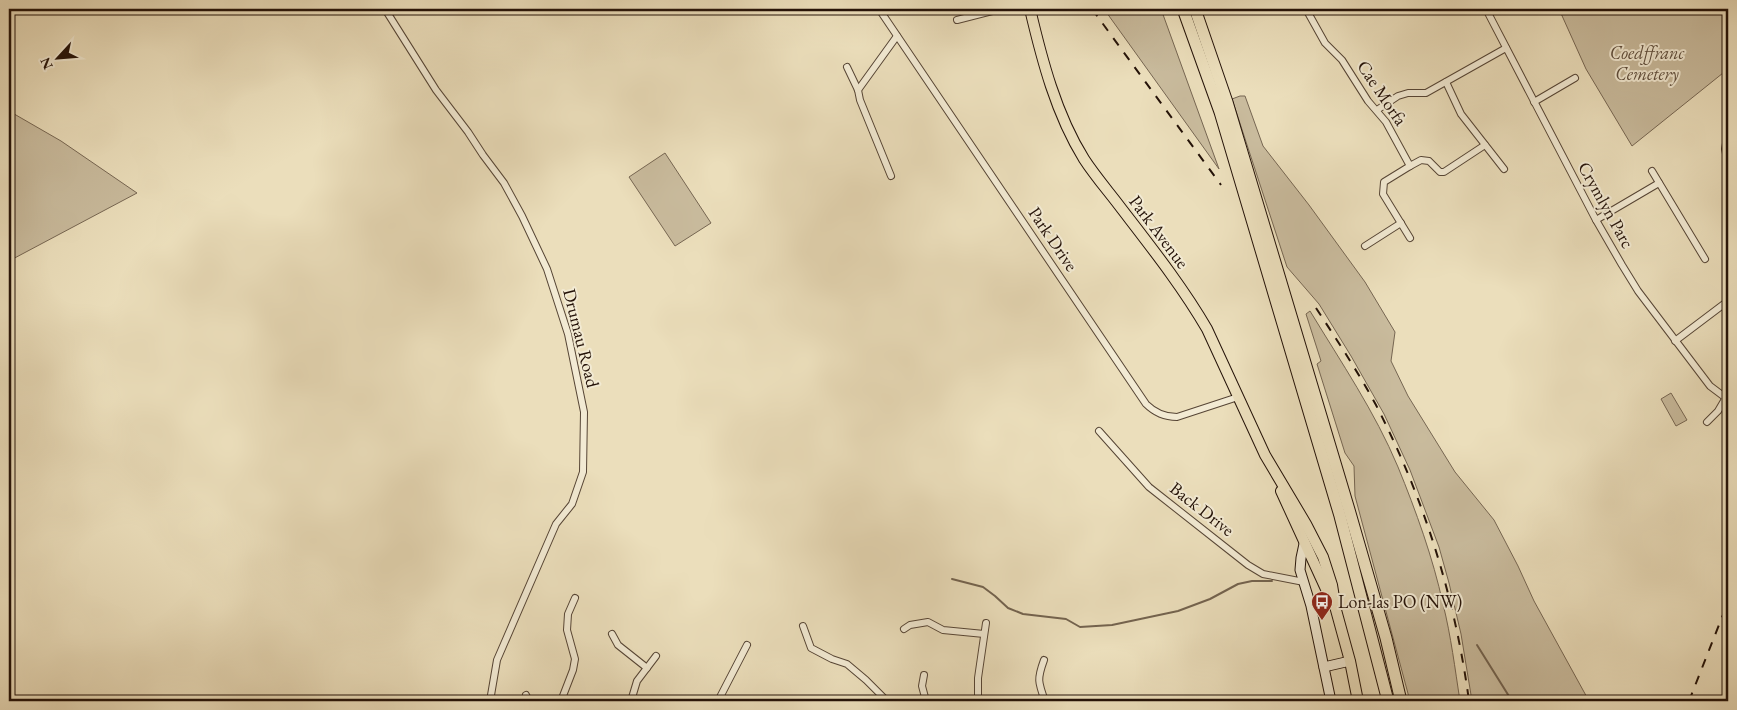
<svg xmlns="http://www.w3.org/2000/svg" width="1737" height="710" font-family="'EB Garamond',serif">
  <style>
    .green { fill: #c9bb9d; stroke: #766652 }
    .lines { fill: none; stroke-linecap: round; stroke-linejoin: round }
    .stream { stroke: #73634f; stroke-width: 2 }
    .minor-casing { stroke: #564535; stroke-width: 8 }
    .secondary-casing { stroke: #241208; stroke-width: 11 }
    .primary-casing { stroke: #241208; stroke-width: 12 }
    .motorway-casing { stroke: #241208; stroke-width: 13 }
    .minor { stroke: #f2ead3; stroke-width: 6 }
    .secondary { stroke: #f2ead3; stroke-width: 9 }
    .primary { stroke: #ebdebb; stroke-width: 10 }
    .motorway { stroke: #ebdebb; stroke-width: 11 }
    .rail { stroke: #241208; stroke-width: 2; stroke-dasharray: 9 9; stroke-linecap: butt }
    .labels { text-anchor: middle; stroke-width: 4; stroke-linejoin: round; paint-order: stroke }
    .park-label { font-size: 18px; font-style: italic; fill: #5e4d3c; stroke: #f2ead3 }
    .street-label { font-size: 18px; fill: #241208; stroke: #f2ead3 }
    .poi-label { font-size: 18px; fill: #241208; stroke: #f2ead3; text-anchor: start }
  </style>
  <rect width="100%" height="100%" fill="#ebdebb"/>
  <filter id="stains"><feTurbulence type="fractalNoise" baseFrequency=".004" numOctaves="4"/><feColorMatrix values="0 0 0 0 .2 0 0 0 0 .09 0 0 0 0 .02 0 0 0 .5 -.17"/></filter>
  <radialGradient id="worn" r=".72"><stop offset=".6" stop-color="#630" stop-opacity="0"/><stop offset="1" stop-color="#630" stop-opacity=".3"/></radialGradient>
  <!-- green -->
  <g class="green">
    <path d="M1104,9H1161L1219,169Z"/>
    <path d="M1559,9H1728V69L1632,146L1586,69Z"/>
    <path d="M1240,96H1245L1263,146L1309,205L1365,282L1395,332L1391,361L1408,396L1455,472L1494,520L1518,566L1534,601L1589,701H1472L1461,634L1449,583L1439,547L1410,470L1384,414L1351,356L1319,304L1287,267L1232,99Z"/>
    <path d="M9,111L61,141L137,193L9,261Z"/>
    <path d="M665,153L711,223L675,246L629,177Z"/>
    <path d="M1310,311C1341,362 1375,412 1398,467C1416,511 1433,558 1443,604C1451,636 1455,669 1460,701H1410L1355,496L1354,466L1345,453L1317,364L1321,361L1306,314Z"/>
    <path d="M1671,393L1687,420L1676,426L1661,399Z"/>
  </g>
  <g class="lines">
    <!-- stream -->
    <g class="stream">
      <path d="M952,579L983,587L995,596L1008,608L1023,614L1066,619L1080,627L1112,625L1178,611L1210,599L1238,584L1252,581H1272"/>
      <path d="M1477,645L1512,701"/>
    </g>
    <!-- minor casing -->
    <g class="minor-casing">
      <g id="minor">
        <path d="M385,9L436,90L468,132L483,155L504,183L522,216L547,269L568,334L584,412L583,472L572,504L556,524L497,660L490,701"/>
        <path d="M879,9L1146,404C1155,413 1164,417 1177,417L1238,397"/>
        <path d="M1306,9L1325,43L1342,60L1368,101L1386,122L1410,166L1421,160L1429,161L1440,172H1444L1485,145"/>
        <path d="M1486,9L1596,220L1622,265L1638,291L1710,386L1726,398"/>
        <path d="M957,20L1000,9"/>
        <path d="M847,67L858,90L860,100L891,176"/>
        <path d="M1446,82L1461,114L1504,169"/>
        <path d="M858,90L897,36"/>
        <path d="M1534,102L1575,78"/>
        <path d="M1377,110L1398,96L1408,93H1426L1506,48"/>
        <path d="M1728,132L1725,149L1728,163"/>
        <path d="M1652,171L1705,259"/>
        <path d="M1596,220L1659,183"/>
        <path d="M1410,238L1383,194L1384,182L1410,166"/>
        <path d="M1365,246L1401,223"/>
        <path d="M1675,341L1728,301"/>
        <path d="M1707,422L1718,411L1728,394"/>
        <path d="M1099,431L1149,487L1248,565L1263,574L1304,582"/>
        <path d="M803,626L811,648L832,659L847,664L866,680L887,701"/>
        <path d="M904,629L910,625L928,622L943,630L984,634"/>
        <path d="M612,634L618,645L647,668"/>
        <path d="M1044,660C1037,679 1038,682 1045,701"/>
        <path d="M924,675L922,686L926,701"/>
        <path d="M526,695L529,701"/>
        <path d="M561,701L573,670L575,659L567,630L568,614L575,598"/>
        <path d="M631,701L637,681L656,656"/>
        <path d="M718,701L747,645"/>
        <path d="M978,701V678L986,623"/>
      </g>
    </g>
    <!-- secondary casing -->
    <g class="secondary-casing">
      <g id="secondary">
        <path d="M1304,544L1301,558L1300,570L1311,606L1331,701"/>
        <path d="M1324,667L1350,661"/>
      </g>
    </g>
    <!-- primary casing -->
    <g class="primary-casing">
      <g id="primary">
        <path d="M1030,9C1042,60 1056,114 1084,159C1095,176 1109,192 1121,208C1151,247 1182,286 1207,329L1265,455L1306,524L1323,557L1332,585L1336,610L1350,661L1358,701"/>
        <path d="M1281,491L1331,600"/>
      </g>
    </g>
    <!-- motorway casing -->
    <g class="motorway-casing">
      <g id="motorway">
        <path d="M1183,9L1220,112L1340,516L1388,701"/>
        <path d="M1195,9L1227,102L1350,513L1386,638L1401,701"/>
      </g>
    </g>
    <!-- minor -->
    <use href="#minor" class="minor"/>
    <!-- secondary -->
    <use href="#secondary" class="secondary"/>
    <!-- primary -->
    <use href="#primary" class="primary"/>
    <!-- motorway -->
    <use href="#motorway" class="motorway"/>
    <!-- rail -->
    <g class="rail">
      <path d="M1092,9L1221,185"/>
      <path d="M1316,308C1337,340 1358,372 1376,405C1424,498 1455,597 1469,701"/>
      <path d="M1689,701L1728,602"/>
    </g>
  </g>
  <!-- icons -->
  <defs>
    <g id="bus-pin" transform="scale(1.125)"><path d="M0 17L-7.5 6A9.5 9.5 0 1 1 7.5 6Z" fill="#8f2418" stroke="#f2ead3"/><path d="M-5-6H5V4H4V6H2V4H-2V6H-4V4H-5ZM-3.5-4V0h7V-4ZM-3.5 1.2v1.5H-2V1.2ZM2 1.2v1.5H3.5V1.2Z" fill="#fff"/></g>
  </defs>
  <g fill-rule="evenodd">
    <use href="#bus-pin" x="1322" y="602"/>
  </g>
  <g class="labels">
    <!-- park labels -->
    <g class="park-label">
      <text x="1647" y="59">Coedffranc<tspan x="1647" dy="21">Cemetery</tspan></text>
    </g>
    <!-- street labels -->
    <g class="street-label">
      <text transform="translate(1382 93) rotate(56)" y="6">Cae Morfa</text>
      <text transform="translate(1606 205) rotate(61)" y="6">Crymlyn Parc</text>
      <text transform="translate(1159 232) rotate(53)" y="6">Park Avenue</text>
      <text transform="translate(1053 239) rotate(56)" y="6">Park Drive</text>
      <text transform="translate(581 338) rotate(76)" y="6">Drumau Road</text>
      <text transform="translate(1202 509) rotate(38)" y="6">Back Drive</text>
    </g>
    <!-- poi labels -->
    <g class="poi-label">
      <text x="1338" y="608">Lon-las PO (NW)</text>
    </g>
  </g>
  <!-- margin -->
  <rect width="1737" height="710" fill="none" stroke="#ebdebb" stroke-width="30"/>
  <rect x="10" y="10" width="1717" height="690" fill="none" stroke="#241208" stroke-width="2.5"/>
  <rect x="15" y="15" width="1707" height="680" fill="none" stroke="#241208"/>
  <!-- north arrow -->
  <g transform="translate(58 58) rotate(244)" stroke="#f2ead3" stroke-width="4" paint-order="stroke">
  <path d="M0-4L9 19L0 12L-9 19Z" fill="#241208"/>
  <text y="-8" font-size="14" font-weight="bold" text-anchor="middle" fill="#241208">N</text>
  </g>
  <rect width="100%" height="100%" filter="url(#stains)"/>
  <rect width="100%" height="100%" fill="url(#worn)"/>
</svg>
